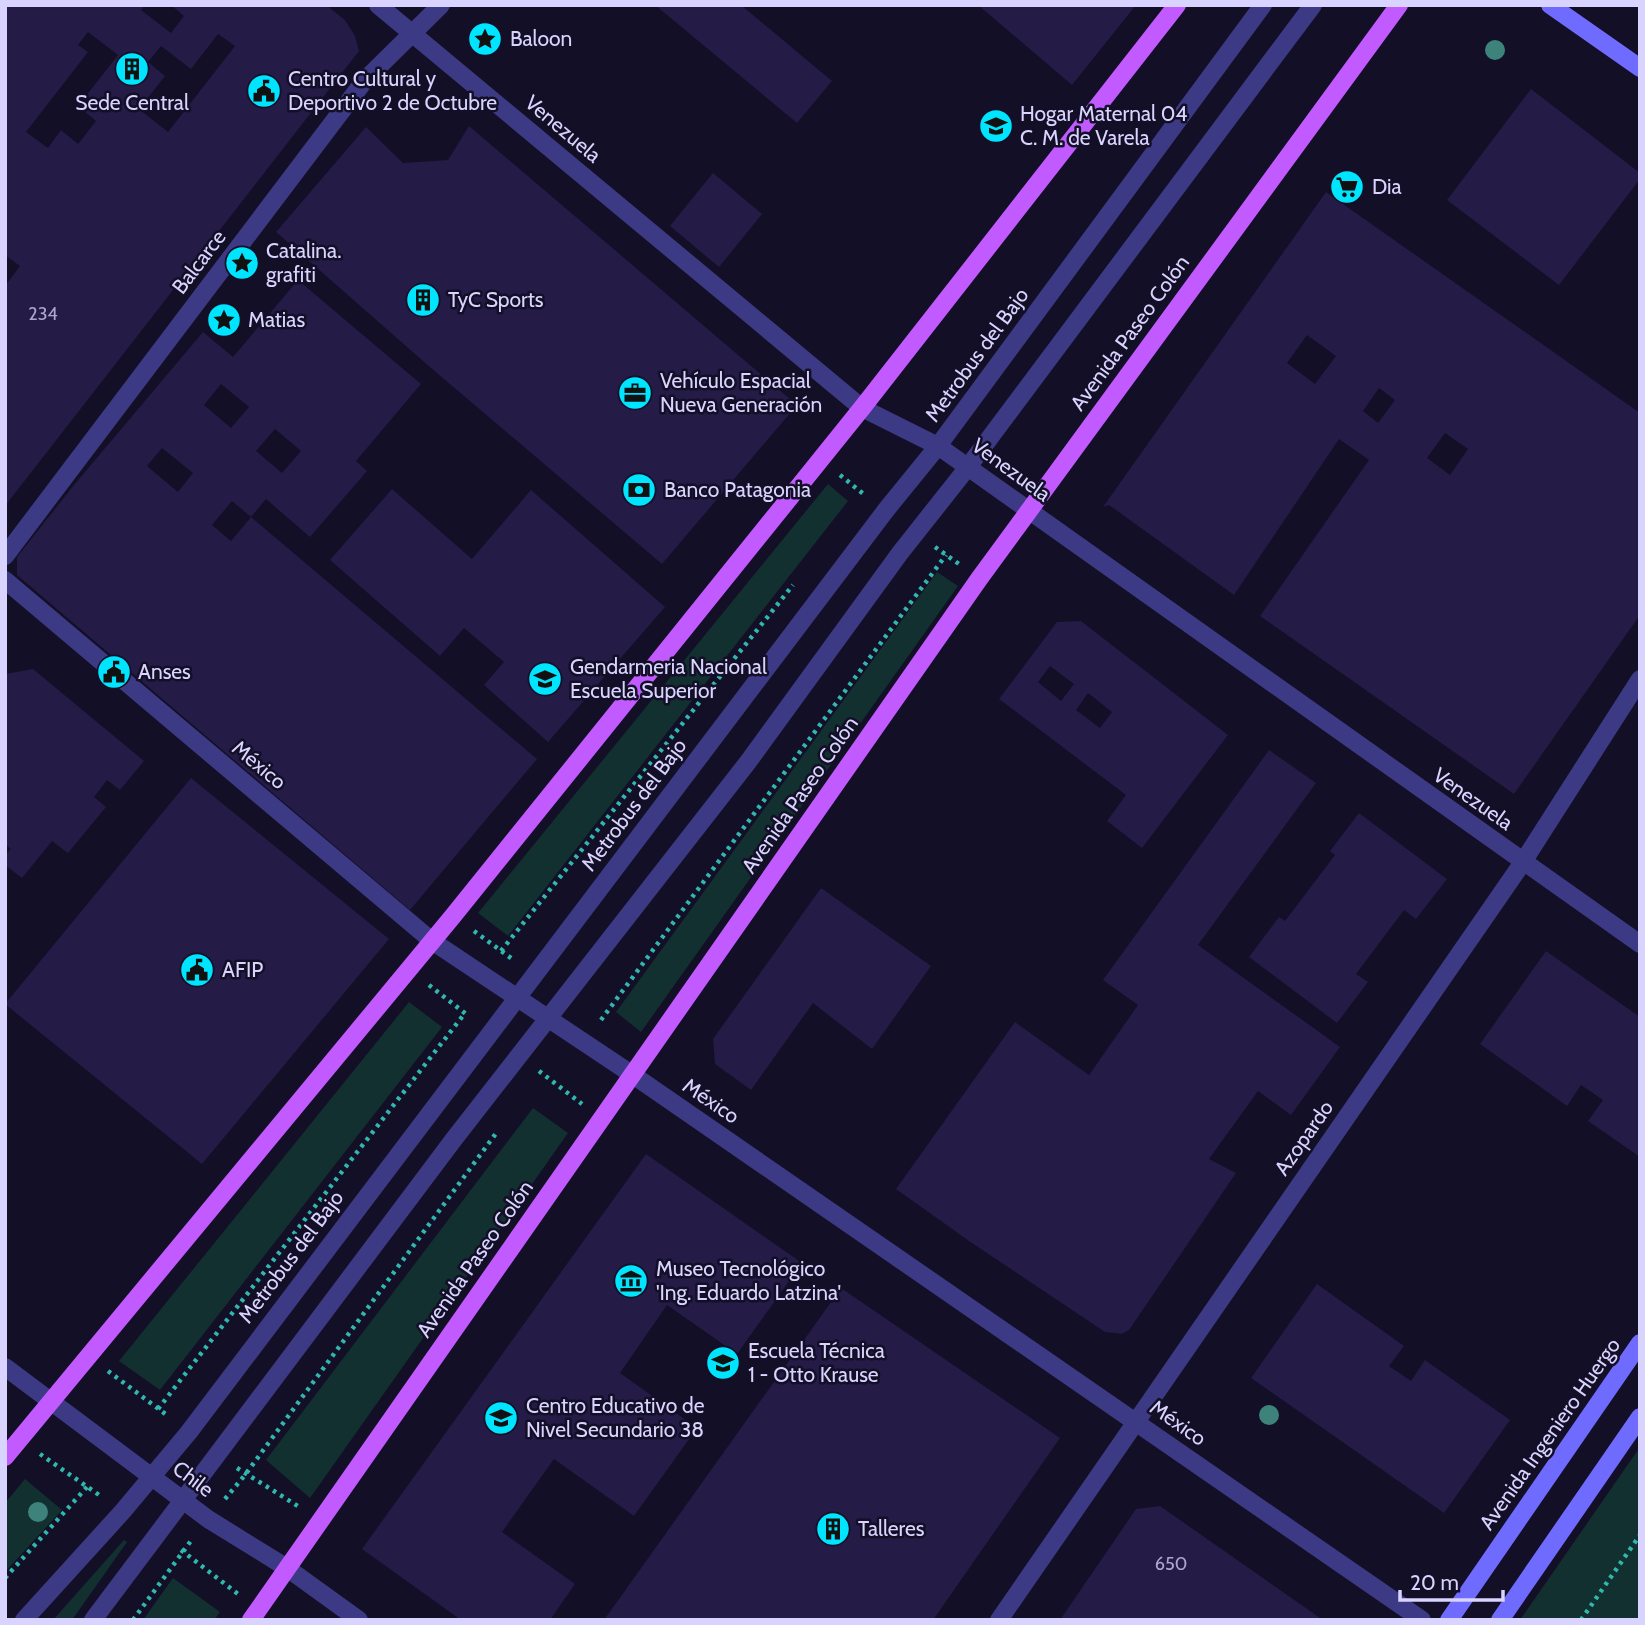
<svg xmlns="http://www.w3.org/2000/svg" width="1645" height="1625" font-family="Cabin,sans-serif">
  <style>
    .green { fill: #12302f }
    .building { fill: #241b47; fill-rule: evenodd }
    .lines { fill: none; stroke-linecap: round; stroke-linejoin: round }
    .path { stroke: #2fb8b0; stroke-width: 4.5; stroke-dasharray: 3.5 5; stroke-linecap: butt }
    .service { stroke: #3d3a85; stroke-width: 18 }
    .minor { stroke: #3d3a85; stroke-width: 18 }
    .secondary { stroke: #6f6bff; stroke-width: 18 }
    .primary { stroke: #c25bff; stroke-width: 18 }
    .tree { fill: #3d827b }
    .labels { text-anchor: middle; stroke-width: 5; stroke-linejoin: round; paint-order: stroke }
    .number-label { font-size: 18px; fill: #aca6d1 }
    .poi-label { font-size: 21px; fill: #d9d4ff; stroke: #130f26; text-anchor: start }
    .street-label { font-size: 21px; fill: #d9d4ff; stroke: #130f26 }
  </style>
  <rect width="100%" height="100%" fill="#130f26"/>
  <!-- green -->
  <g class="green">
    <path d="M828,484L848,501L508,936L478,913Z"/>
    <path d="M937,572L958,586L641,1032L616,1012Z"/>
    <path d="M409,1002L442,1027L160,1390L119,1361Z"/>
    <path d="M533,1108L568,1133L310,1498L266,1460Z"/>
    <path d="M1640,1447V1620H1520Z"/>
    <path d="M25,1479L62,1510L5,1572V1503Z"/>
    <path d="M124,1540L127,1542L72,1620H53Z"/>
    <path d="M173,1578L220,1612L214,1620H143Z"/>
  </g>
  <!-- building -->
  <g class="building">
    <path d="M5,5H145L141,10L171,33L184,16L171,5H326L345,20L355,36L359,51L5,506V286L20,266L5,255ZM88,32L118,55L78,106L96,121L78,144L61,130L48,148L26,132L88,52L78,45ZM218,34L235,46L168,132L139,109L165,76L148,62L161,46L191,69Z"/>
    <path d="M655,5H741L832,81L797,123Z"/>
    <path d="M978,5H1136L1072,85Z"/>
    <path d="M1531,89L1640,173V179L1559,285L1447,200Z"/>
    <path d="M469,126L797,405L662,564L431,368L276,232L366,127L403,163L448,160Z"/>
    <path d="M713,173L762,214L719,267L670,226Z"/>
    <path d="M1326,192L1640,413V615L1514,794L1260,616L1369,460L1339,439L1234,595L1109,505L1103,507ZM1307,335L1336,356L1315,384L1287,363ZM1379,388L1395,400L1378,423L1363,411ZM1445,433L1468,449L1450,475L1427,458Z"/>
    <path d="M298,280L421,384L356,461L367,471L310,537L266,499L251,517L537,759L410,910L17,575V557L74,485L203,332L233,357ZM221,384L249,407L231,428L204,405ZM275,429L301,451L282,473L256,451ZM162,448L193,473L178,492L147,466ZM232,501L251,517L231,541L212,525Z"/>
    <path d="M392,489L472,559L531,490L665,607L548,742L484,685L504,662L464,628L440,656L330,560Z"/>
    <path d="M1081,621L1228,735L1142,848L1107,821L1126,795L999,699L1057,622ZM1050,666L1074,684L1061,701L1038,682ZM1088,693L1112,712L1100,728L1076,710Z"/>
    <path d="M33,669L144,761L120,790L107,780L94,797L106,807L68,853L52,841L22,878L5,865V855L11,849L5,844V674Z"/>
    <path d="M1269,750L1316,783L1198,945L1340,1047L1291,1115L1258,1091L1209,1159L1236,1173L1129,1330L1122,1334L1105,1332L969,1241L896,1189L1015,1022L1089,1075L1138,1005L1103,980Z"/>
    <path d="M191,778L389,939L202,1164L5,1004Z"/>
    <path d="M1359,813L1447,879L1416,919L1404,910L1356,974L1368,982L1337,1023L1249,957L1279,917L1285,921L1335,855L1330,851Z"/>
    <path d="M821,888L931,966L872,1049L813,1003L751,1090L715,1064L713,1039Z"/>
    <path d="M1546,951L1640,1017V1157L1588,1121L1603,1100L1581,1085L1567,1106L1480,1044Z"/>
    <path d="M646,1154L802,1263L737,1354L667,1305L620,1373L697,1428L634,1516L554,1459L502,1532L575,1584L550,1620H461L362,1549Z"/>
    <path d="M1317,1284L1404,1346L1389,1366L1411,1381L1425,1360L1510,1420L1444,1513L1251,1378Z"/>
    <path d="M841,1288L1060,1438L933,1620H604Z"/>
    <path d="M1160,1506L1323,1620H1060L1136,1509Z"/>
  </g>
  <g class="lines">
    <!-- path -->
    <g class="path">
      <path d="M840,475L866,496"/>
      <path d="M935,547L959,564"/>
      <path d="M474,931L515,961"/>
      <path d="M501,951L793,585"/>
      <path d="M429,985L466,1014"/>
      <path d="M601,1020L946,555"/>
      <path d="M539,1071L582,1104"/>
      <path d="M108,1371L168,1416"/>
      <path d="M158,1409L465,1013"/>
      <path d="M40,1454L102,1497"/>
      <path d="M237,1468L301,1508"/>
      <path d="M225,1499L245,1475L497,1132"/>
      <path d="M181,1550L238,1594"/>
      <path d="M5,1578L87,1487"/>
      <path d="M133,1620L193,1538"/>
      <path d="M1581,1620L1640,1535"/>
    </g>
    <!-- service -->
    <g class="service">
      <path d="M24,1620L123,1511L189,1432L886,510L938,446L1263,5"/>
      <path d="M93,1620L454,1139L748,762L900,553L968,467L1313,5"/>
    </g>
    <!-- minor -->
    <g class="minor">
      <path d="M378,5L862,408L938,446L1640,944"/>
      <path d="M5,556L365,80L441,5"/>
      <path d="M5,580L432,941L633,1075L1422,1620"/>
      <path d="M5,1367L208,1519L287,1568L359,1620"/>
      <path d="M999,1620L1523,862L1640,679"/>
    </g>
    <!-- secondary -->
    <g class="secondary">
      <path d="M1550,5L1640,68"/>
      <path d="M1449,1620L1640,1343"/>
      <path d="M1500,1620L1640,1417"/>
    </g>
    <!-- primary -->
    <g class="primary">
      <path d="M5,1457L453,916L862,408L1177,5"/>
      <path d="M251,1620L979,579L1399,5"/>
    </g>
  </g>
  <!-- trees -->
  <g class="tree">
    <circle cx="1495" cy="50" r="10"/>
    <circle cx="1269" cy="1415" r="10"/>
    <circle cx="38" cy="1512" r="10"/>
  </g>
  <!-- icons -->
  <defs>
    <g id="sight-disc" transform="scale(1.75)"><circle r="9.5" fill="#00e5ff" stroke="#130f26"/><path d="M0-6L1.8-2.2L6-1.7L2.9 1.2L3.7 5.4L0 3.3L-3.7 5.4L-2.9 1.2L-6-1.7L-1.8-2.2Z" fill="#111"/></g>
    <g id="building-disc" transform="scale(1.75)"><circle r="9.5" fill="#00e5ff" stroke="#130f26"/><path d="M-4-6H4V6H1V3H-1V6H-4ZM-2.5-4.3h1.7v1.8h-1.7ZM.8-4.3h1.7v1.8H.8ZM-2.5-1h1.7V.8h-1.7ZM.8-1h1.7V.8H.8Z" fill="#111"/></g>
    <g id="civic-disc" transform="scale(1.75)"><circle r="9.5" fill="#00e5ff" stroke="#130f26"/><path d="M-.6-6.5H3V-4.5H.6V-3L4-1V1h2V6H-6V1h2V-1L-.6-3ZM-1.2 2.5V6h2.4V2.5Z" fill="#111"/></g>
    <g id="school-disc" transform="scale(1.75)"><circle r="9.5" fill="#00e5ff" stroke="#130f26"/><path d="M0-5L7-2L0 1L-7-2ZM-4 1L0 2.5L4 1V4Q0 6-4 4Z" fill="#111"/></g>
    <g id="supermarket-disc" transform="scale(1.75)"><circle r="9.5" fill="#00e5ff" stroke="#130f26"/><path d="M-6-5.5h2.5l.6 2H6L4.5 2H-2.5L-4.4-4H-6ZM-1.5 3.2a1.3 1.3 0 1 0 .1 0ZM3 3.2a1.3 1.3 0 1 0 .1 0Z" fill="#111"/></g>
    <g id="office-disc" transform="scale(1.75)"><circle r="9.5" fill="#00e5ff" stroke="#130f26"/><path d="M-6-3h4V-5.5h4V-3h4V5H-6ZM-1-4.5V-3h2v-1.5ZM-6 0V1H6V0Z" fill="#111"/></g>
    <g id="bank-disc" transform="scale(1.75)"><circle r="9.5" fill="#00e5ff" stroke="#130f26"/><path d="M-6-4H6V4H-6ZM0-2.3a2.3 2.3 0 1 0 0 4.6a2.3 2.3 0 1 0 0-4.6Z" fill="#111"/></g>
    <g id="university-disc" transform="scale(1.75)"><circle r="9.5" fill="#00e5ff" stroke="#130f26"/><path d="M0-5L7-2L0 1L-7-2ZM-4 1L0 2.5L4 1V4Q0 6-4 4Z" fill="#111"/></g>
    <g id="museum-disc" transform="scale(1.75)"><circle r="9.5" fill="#00e5ff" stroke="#130f26"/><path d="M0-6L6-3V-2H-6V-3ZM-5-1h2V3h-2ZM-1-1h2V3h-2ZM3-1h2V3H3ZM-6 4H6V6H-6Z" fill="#111"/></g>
  </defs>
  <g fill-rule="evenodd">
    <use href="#sight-disc" x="485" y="39"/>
    <use href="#building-disc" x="132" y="69"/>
    <use href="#civic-disc" x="264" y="91"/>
    <use href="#school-disc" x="996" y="126"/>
    <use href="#supermarket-disc" x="1347" y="187"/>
    <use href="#sight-disc" x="242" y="263"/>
    <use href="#building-disc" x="423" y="300"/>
    <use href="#sight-disc" x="224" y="320"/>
    <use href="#office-disc" x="635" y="393"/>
    <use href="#bank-disc" x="639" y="490"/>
    <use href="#civic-disc" x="114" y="672"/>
    <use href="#university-disc" x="545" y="679"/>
    <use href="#civic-disc" x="197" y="970"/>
    <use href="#museum-disc" x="631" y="1281"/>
    <use href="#school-disc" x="723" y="1363"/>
    <use href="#school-disc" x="501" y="1418"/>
    <use href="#building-disc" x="833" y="1529"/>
  </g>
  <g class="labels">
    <!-- number labels -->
    <g class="number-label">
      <text x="43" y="320">234</text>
      <text x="1171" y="1570">650</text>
    </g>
    <!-- poi labels -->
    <g class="poi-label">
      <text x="510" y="46">Baloon</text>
      <text x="288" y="86">Centro Cultural y<tspan x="288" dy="24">Deportivo 2 de Octubre</tspan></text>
      <text x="132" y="110" text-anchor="middle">Sede Central</text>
      <text x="1020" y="121">Hogar Maternal 04<tspan x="1020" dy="24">C. M. de Varela</tspan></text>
      <text x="1372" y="194">Dia</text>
      <text x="266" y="258">Catalina.<tspan x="266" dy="24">grafiti</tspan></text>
      <text x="448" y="307">TyC Sports</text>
      <text x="248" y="327">Matias</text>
      <text x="660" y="388">Vehículo Espacial<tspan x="660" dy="24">Nueva Generación</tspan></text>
      <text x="664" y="497">Banco Patagonia</text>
      <text x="570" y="674">Gendarmeria Nacional<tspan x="570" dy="24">Escuela Superior</tspan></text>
      <text x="138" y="679">Anses</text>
      <text x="222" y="977">AFIP</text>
      <text x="656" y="1276">Museo Tecnológico<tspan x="656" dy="24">'Ing. Eduardo Latzina'</tspan></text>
      <text x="748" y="1358">Escuela Técnica<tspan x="748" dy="24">1 - Otto Krause</tspan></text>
      <text x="526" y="1413">Centro Educativo de<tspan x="526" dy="24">Nivel Secundario 38</tspan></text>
      <text x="858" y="1536">Talleres</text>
    </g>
    <!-- street labels -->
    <g class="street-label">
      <text transform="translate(563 129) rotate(40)" y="7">Venezuela</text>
      <text transform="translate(199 262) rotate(-53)" y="7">Balcarce</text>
      <text transform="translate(1130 333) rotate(-54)" y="7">Avenida Paseo Colón</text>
      <text transform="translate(977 355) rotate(-54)" y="7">Metrobus del Bajo</text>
      <text transform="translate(1011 470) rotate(36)" y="7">Venezuela</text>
      <text transform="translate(259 765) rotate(40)" y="7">México</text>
      <text transform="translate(800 795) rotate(-55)" y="7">Avenida Paseo Colón</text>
      <text transform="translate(1473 799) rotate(35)" y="7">Venezuela</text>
      <text transform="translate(634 805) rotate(-53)" y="7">Metrobus del Bajo</text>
      <text transform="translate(711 1101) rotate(34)" y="7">México</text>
      <text transform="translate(1304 1138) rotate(-55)" y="7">Azopardo</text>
      <text transform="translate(291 1257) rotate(-53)" y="7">Metrobus del Bajo</text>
      <text transform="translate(475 1259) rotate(-55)" y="7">Avenida Paseo Colón</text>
      <text transform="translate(1178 1423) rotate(35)" y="7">México</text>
      <text transform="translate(1550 1434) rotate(-55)" y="7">Avenida Ingeniero Huergo</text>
      <text transform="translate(193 1479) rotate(37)" y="7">Chile</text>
    </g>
  </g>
  <!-- border -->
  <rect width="1645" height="1625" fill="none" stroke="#d9d4ff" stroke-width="14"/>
  <!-- scale -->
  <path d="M1400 1590v10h103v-10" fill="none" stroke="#d9d4ff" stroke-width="3.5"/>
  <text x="1410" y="1590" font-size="21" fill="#d9d4ff" stroke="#130f26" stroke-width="5" paint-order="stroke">20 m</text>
</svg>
